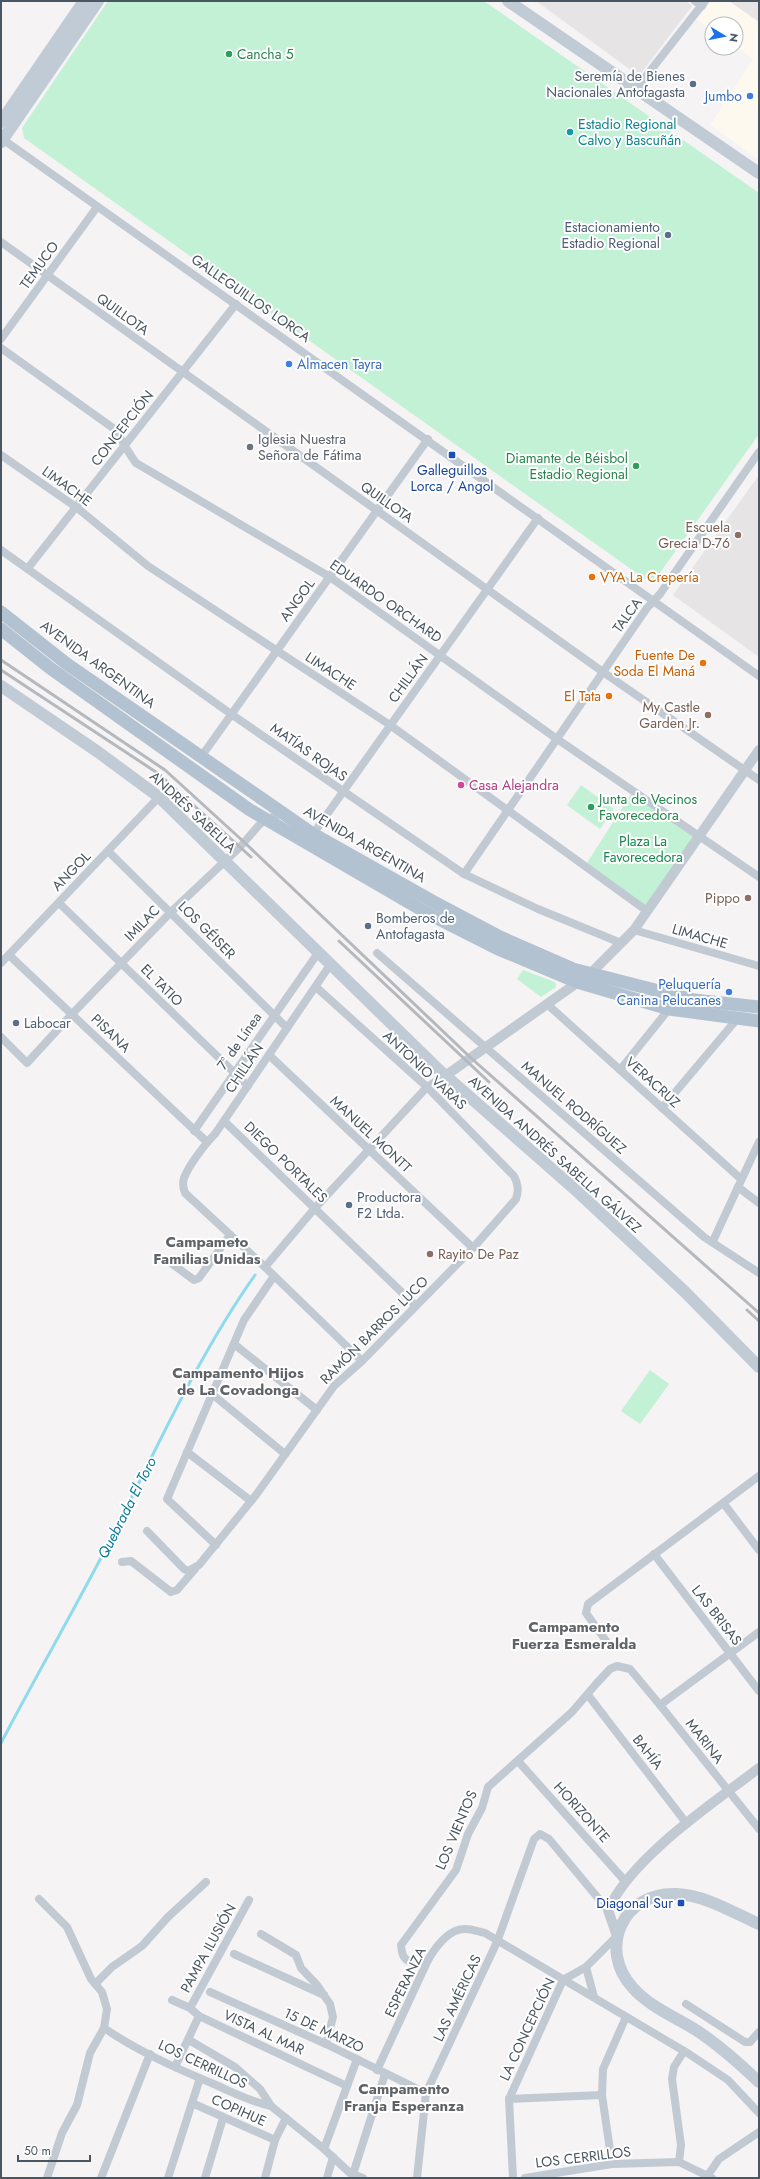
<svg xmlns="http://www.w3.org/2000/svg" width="760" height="2179" font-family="Jost,sans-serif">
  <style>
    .commercial { fill: #fdf9ef }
    .education { fill: #e6e4e5 }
    .green { fill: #c3f1d5 }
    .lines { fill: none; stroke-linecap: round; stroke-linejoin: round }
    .stream { stroke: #90daee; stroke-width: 3 }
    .minor { stroke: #c1cad2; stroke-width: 8 }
    .tertiary { stroke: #c1cad2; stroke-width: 10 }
    .secondary { stroke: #c1cbd6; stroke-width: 12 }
    .primary { stroke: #b3c2d1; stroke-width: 13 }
    .rail { stroke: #b5b8bd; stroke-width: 3 }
    .leisure-dot { fill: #2e9e5b; stroke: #fff; stroke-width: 1.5 }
    .service-dot { fill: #5c6f8a; stroke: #fff; stroke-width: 1.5 }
    .shop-dot { fill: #3f7fe0; stroke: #fff; stroke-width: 1.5 }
    .culture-dot { fill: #0f9aa8; stroke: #fff; stroke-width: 1.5 }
    .worship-dot { fill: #6b7280; stroke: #fff; stroke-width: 1.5 }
    .transit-dot { fill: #1a4fb4; stroke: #fff; stroke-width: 1.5 }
    .education-dot { fill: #8d6e63; stroke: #fff; stroke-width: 1.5 }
    .food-dot { fill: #e8710a; stroke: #fff; stroke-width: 1.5 }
    .hotel-dot { fill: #d1479c; stroke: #fff; stroke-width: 1.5 }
    .labels { text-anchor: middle; stroke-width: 4; stroke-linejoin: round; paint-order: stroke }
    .leisure-label { font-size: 14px; fill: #27864d; stroke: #fff; text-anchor: start }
    .service-label { font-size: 14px; fill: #4e5e75; stroke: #fff; text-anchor: start }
    .shop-label { font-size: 14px; fill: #366cbe; stroke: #fff; text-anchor: end }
    .culture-label { font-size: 14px; fill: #0d838f; stroke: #fff; text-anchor: start }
    .street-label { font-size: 14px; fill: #4a5661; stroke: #fff }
    .worship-label { font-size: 14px; fill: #5b616d; stroke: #fff; text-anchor: start }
    .transit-label { font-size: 14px; fill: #164399; stroke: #fff }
    .education-label { font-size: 14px; fill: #785e54; stroke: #fff; text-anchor: end }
    .food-label { font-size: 14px; fill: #c56008; stroke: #fff; text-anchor: end }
    .hotel-label { font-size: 14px; fill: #b23c85; stroke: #fff; text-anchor: start }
    .park-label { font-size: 14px; fill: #17864f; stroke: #fff }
    .neighbourhood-label { font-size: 15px; font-weight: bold; fill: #5f6368; stroke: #fff }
    .water-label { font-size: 15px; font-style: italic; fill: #0c7c9b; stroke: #fff }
  </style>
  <rect width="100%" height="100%" fill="#f5f3f3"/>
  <!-- commercial -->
  <path class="commercial" d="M711,1H729L759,22V160L710,125L753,59L736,47V24H712V30L697,20Z"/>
  <!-- education -->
  <g class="education">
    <path d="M536,1H686L692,6L639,76Z"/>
    <path d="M729,1H759V22Z"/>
    <path d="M759,475V657L673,595Z"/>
  </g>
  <!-- green -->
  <g class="green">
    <path d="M108,1H484L759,193V434L652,584L24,138L22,128Z"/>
    <path d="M581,785L614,809L600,829L567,805Z"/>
    <path d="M633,791L699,837L647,911L585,866Z"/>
    <path d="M523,970L555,982L556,987L541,997L517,979Z"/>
    <path d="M650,1370L669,1384L640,1424L621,1411Z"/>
  </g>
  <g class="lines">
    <!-- stream -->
    <path class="stream" d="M1,1743C39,1670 80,1600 117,1527C159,1443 201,1351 255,1275"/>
    <!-- minor -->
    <g class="minor">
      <path d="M695,1L702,6"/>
      <path d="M636,89L705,1"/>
      <path d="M1,138L759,676"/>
      <path d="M1,242L603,672L759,780"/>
      <path d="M1,339L97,207"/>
      <path d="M1,348L113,428C122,439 127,451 136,463L330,577L557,739L759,877"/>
      <path d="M1,455L76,507L148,566L390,725L647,911"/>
      <path d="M1,550L231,714L464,874L538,909L621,943"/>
      <path d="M28,568L236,304"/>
      <path d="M201,757L428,439"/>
      <path d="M313,834L538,518"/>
      <path d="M108,851L287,1028"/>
      <path d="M464,874L647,608L660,594L759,452"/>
      <path d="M59,903L248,1086"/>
      <path d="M634,930L759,966"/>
      <path d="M377,953L704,1237L759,1273"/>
      <path d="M9,955L207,1142"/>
      <path d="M1,963L159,797"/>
      <path d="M330,965L215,1134C205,1144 189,1165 184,1178C182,1184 183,1188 185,1193L265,1267L362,1361"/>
      <path d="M547,1004L741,1179"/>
      <path d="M1,1037L27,1063L72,1014L171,912L240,847L259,825L266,819L283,814"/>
      <path d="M269,1055L473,1248"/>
      <path d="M620,1070L669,1009"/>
      <path d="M662,1108L737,1019"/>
      <path d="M224,1121L416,1306"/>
      <path d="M194,1131L318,953"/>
      <path d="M738,1187L759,1203"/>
      <path d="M713,1241L759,1142"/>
      <path d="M167,1260L194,1280L199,1278L230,1235"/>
      <path d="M265,1267L315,1208L427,1087L445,1076"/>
      <path d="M234,1344L317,1410"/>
      <path d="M212,1394L285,1454"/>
      <path d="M187,1452L251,1501"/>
      <path d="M724,1504L759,1550"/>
      <path d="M147,1531L184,1569L188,1571L199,1565L256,1495L334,1386L362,1361L473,1248L516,1199C519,1190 518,1184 514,1176L427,1087L316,987"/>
      <path d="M216,1545L167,1499L244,1320L274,1276"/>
      <path d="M654,1554L759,1691"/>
      <path d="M122,1562L131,1561L171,1592L177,1590L195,1569"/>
      <path d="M609,1645L586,1613L588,1604L759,1476"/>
      <path d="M588,1695L687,1824"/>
      <path d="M660,1705L759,1632"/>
      <path d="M518,1761L625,1881"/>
      <path d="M39,1899L67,1927L91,1979L102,1992L107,2009L104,2028C139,2052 178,2069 216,2085C234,2093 252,2102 271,2106"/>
      <path d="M261,1934L296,1955L301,1968L317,1985L330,2004L333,2017L326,2044"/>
      <path d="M234,1954L324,1995"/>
      <path d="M428,1960L418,1965C405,1961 402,1958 401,1945L456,1870L468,1834L482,1808L488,1787L572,1712L596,1684L610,1669L617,1666L630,1669L660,1705L759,1829"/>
      <path d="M586,1967L594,1997"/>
      <path d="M95,1984L112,1967L142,1946L168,1917L206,1882"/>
      <path d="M210,1992L326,2044L426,2093"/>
      <path d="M172,2000L190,2008L199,2016L347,2086"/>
      <path d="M686,2004L745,2042H750L759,2032"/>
      <path d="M190,2008L249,1900"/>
      <path d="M189,2040L235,2067L260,2089L271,2106L324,2149L350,2173L363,2178"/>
      <path d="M175,2067L199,2016"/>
      <path d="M377,2070L428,1960C435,1948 449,1928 466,1929C472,1929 479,1932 485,1933L689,2054L728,2080L759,2113"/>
      <path d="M509,2099L602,2095"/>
      <path d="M192,2103L275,2140"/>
      <path d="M324,2149L357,2059"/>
      <path d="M679,2162L681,2145L672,2079L674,2067L684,2051"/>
      <path d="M612,2164L602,2095L603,2069L626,2017"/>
      <path d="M353,2174L385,2074"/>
      <path d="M708,2175L719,2159L759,2132"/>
      <path d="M47,2178L62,2133L77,2105L90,2053L104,2028"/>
      <path d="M101,2178L150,2054"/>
      <path d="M168,2178L200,2078"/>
      <path d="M205,2178L223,2118"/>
      <path d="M265,2178L275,2140L286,2118"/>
      <path d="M327,2178L333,2157"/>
      <path d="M417,2178L426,2093L497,1942L534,1839L540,1834L549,1839L608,1910"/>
      <path d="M513,2178L509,2099L563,1980L586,1967L617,1936"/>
      <path d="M525,2178L612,2164L679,2162L712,2178"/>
    </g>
    <!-- tertiary -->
    <g class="tertiary">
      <path d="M445,1076L591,973L634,930L759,750"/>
      <path d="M617,1936L608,1910C632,1857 712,1804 759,1768"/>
    </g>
    <!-- secondary -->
    <g class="secondary">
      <path d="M508,1L759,173"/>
      <path d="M1,122L84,1"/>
      <path d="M1,142L98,1"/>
      <path d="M1,686L98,752L159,797L439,1070L578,1192L685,1292L759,1367"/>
      <path d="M759,1924C734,1913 705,1895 677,1894C623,1891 597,1949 633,1988C650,2007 675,2017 696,2030C719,2045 739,2063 759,2082"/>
    </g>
    <!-- primary -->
    <g class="primary">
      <path d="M1,612L67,664L313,834L432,901L500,937L573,969L694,1000L759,1007"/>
      <path d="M1,629L50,668L250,810L427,913L496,948L577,982L669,1009L759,1021"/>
    </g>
    <!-- rail -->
    <g class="rail">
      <path d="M1,660L165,770L244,842L471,1058L759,1313"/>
      <path d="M1,670L159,774L251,857"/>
      <path d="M339,941L489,1082"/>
      <path d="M747,1310L759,1321"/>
    </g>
  </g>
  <!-- markers -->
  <g class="leisure-dot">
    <circle cx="229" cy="54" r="4"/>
    <circle cx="636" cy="466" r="4"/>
    <circle cx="591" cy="807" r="4"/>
  </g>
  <g class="service-dot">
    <circle cx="693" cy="84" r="4"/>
    <circle cx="668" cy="235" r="4"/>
    <circle cx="368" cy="926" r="4"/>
    <circle cx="16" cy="1023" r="4"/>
    <circle cx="349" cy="1205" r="4"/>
  </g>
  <g class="shop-dot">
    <circle cx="750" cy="96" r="4"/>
    <circle cx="289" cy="364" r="4"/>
    <circle cx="729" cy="992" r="4"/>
  </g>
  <circle class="culture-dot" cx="570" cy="132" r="4"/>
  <circle class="worship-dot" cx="250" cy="447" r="4"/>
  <g class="transit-dot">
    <rect x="448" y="451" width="8" height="8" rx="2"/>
    <rect x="677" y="1899" width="8" height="8" rx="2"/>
  </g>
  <g class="education-dot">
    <circle cx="738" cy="535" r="4"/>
    <circle cx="708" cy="715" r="4"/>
    <circle cx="748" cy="898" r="4"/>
    <circle cx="430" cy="1254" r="4"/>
  </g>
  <g class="food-dot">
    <circle cx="592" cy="577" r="4"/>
    <circle cx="703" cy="663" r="4"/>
    <circle cx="609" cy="696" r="4"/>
  </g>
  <circle class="hotel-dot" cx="461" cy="785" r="4"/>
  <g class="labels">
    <!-- leisure labels -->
    <g class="leisure-label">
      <text x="237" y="59">Cancha 5</text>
      <text x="628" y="463" text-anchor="end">Diamante de Béisbol<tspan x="628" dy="16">Estadio Regional</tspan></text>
      <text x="599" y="804">Junta de Vecinos<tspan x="599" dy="16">Favorecedora</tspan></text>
    </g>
    <!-- service labels -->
    <g class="service-label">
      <text x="685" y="81" text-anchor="end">Seremía de Bienes<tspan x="685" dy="16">Nacionales Antofagasta</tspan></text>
      <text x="660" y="232" text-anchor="end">Estacionamiento<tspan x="660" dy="16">Estadio Regional</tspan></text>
      <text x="376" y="923">Bomberos de<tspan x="376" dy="16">Antofagasta</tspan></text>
      <text x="24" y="1028">Labocar</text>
      <text x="357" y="1202">Productora<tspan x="357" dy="16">F2 Ltda.</tspan></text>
    </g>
    <!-- shop labels -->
    <g class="shop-label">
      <text x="742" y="101">Jumbo</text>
      <text x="297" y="369" text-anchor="start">Almacen Tayra</text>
      <text x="721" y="989">Peluquería<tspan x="721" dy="16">Canina Pelucanes</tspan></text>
    </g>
    <!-- culture labels -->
    <g class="culture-label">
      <text x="578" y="129">Estadio Regional<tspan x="578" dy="16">Calvo y Bascuñán</tspan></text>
    </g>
    <!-- street labels -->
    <g class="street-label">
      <text transform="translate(39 265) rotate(-54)" y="5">TEMUCO</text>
      <text transform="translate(251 298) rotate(35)" y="5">GALLEGUILLOS LORCA</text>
      <text transform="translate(123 314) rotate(36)" y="5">QUILLOTA</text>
      <text transform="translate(122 428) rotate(-52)" y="5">CONCEPCIÓN</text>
      <text transform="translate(67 486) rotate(36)" y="5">LIMACHE</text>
      <text transform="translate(387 502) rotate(35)" y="5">QUILLOTA</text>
      <text transform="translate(297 600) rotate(-54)" y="5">ANGOL</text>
      <text transform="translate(386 601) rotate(35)" y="5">EDUARDO ORCHARD</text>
      <text transform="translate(627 615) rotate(-54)" y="5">TALCA</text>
      <text transform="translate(98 664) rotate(36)" y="5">AVENIDA ARGENTINA</text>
      <text transform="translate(331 671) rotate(33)" y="5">LIMACHE</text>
      <text transform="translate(408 678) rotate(-54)" y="5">CHILLÁN</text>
      <text transform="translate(309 752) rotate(35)" y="5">MATÍAS ROJAS</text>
      <text transform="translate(193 812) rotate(43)" y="5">ANDRÉS SABELLA</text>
      <text transform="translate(365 844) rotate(30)" y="5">AVENIDA ARGENTINA</text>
      <text transform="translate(71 871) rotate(-46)" y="5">ANGOL</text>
      <text transform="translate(142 923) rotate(-46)" y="5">IMILAC</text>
      <text transform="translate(207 930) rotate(45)" y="5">LOS GÉISER</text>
      <text transform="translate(700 936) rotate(16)" y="5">LIMACHE</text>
      <text transform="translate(162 985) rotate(45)" y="5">EL TATIO</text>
      <text transform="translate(111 1033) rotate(44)" y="5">PISANA</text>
      <text transform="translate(239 1041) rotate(-55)" y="5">7º de Línea</text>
      <text transform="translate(244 1068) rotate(-56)" y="5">CHILLÁN</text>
      <text transform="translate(425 1070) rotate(43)" y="5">ANTONIO VARAS</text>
      <text transform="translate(653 1082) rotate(42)" y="5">VERACRUZ</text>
      <text transform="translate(574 1107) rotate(41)" y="5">MANUEL RODRÍGUEZ</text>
      <text transform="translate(371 1134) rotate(43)" y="5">MANUEL MONTT</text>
      <text transform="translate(555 1154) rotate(42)" y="5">AVENIDA ANDRÉS SABELLA GÁLVEZ</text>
      <text transform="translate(286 1162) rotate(44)" y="5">DIEGO PORTALES</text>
      <text transform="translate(374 1330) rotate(-45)" y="5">RAMÓN BARROS LUCO</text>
      <text transform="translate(717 1615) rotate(52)" y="5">LAS BRISAS</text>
      <text transform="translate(705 1741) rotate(52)" y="5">MARINA</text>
      <text transform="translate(648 1752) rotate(52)" y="5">BAHÍA</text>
      <text transform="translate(582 1812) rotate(48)" y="5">HORIZONTE</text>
      <text transform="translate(456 1830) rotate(-67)" y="5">LOS VIENTOS</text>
      <text transform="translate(208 1948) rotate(-61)" y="5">PAMPA ILUSIÓN</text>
      <text transform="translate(405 1982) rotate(-64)" y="5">ESPERANZA</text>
      <text transform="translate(457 1998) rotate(-65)" y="5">LAS AMÉRICAS</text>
      <text transform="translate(527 2029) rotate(-65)" y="5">LA CONCEPCIÓN</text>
      <text transform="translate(324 2030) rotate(25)" y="5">15 DE MARZO</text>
      <text transform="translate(264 2032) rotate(25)" y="5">VISTA AL MAR</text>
      <text transform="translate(203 2064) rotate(25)" y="5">LOS CERRILLOS</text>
      <text transform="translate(239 2110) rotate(24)" y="5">COPIHUE</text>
      <text transform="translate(583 2157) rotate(-7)" y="5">LOS CERRILLOS</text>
    </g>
    <!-- worship labels -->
    <g class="worship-label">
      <text x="258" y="444">Iglesia Nuestra<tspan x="258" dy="16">Señora de Fátima</tspan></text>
    </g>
    <!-- transit labels -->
    <g class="transit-label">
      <text x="452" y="475">Galleguillos<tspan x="452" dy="16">Lorca / Angol</tspan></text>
      <text x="673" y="1908" text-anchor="end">Diagonal Sur</text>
    </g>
    <!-- education labels -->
    <g class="education-label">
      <text x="730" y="532">Escuela<tspan x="730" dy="16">Grecia D-76</tspan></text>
      <text x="700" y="712">My Castle<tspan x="700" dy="16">Garden Jr.</tspan></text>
      <text x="740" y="903">Pippo</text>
      <text x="438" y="1259" text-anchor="start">Rayito De Paz</text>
    </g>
    <!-- food labels -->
    <g class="food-label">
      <text x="600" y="582" text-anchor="start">VYA La Crepería</text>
      <text x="695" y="660">Fuente De<tspan x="695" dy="16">Soda El Maná</tspan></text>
      <text x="601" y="701">El Tata</text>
    </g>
    <!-- hotel labels -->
    <g class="hotel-label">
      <text x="469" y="790">Casa Alejandra</text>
    </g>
    <!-- park labels -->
    <g class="park-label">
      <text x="643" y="846">Plaza La<tspan x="643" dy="16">Favorecedora</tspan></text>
    </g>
    <!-- neighbourhood labels -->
    <g class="neighbourhood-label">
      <text x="207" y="1247">Campameto<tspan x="207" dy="17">Familias Unidas</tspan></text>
      <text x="238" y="1378">Campamento Hijos<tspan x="238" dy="17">de La Covadonga</tspan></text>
      <text x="574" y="1632">Campamento<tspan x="574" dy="17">Fuerza Esmeralda</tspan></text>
      <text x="404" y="2094">Campamento<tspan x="404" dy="17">Franja Esperanza</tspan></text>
    </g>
    <!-- water labels -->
    <g class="water-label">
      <text transform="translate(127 1508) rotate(-63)" y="5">Quebrada El Toro</text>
    </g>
  </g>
  <!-- border -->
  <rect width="760" height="2179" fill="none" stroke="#4a5661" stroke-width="4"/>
  <!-- north arrow -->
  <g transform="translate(724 36) rotate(100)"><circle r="19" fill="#ffffff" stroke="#b7bbc0"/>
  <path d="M0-3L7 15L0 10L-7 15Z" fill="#1a73e8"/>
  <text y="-6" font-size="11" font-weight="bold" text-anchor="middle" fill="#4a5661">N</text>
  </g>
  <!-- scale -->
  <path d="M18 2155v6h72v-6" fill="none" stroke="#4a5661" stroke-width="2"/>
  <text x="24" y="2155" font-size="12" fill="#4a5661" stroke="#ffffff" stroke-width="3" paint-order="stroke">50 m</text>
</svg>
